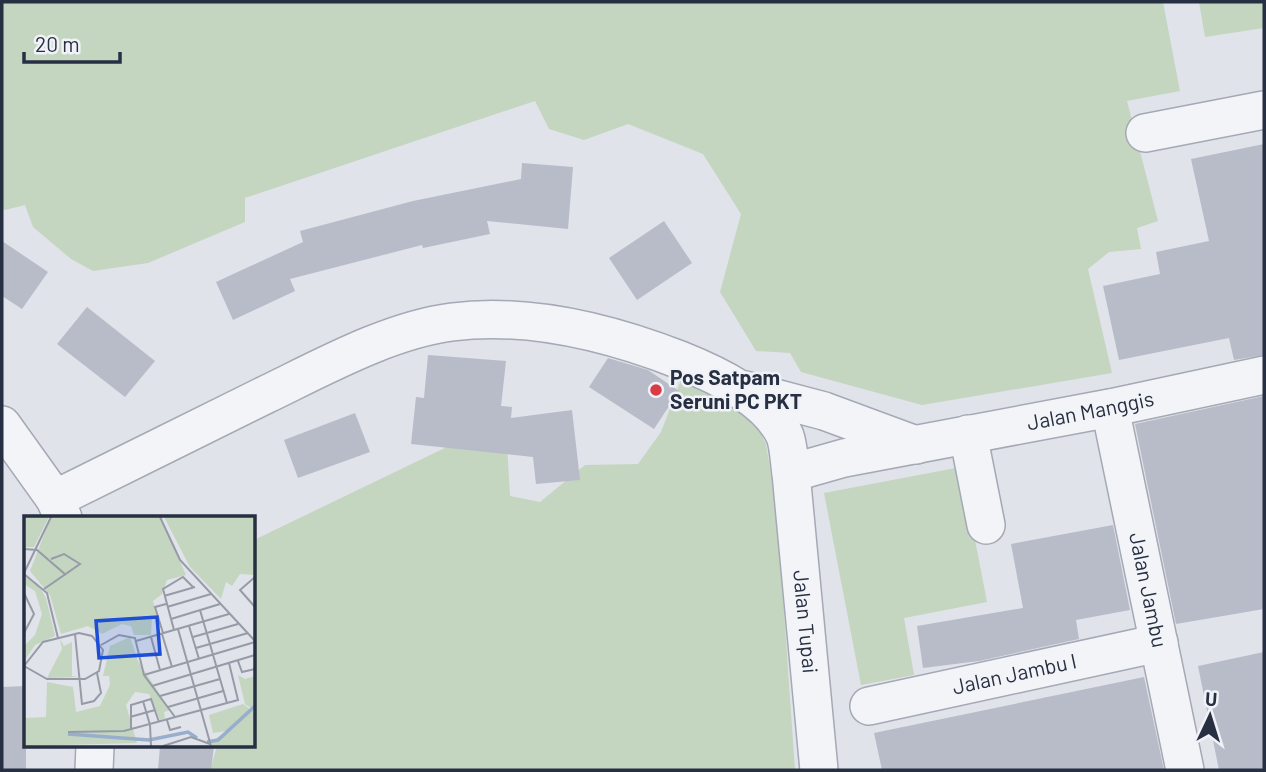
<svg xmlns="http://www.w3.org/2000/svg" width="1266" height="772" font-family="Barlow,sans-serif">
  <style>
    .green { fill: #c4d5c0 }
    .building { fill: #b7bcc8 }
    .lines { fill: none; stroke-linecap: round; stroke-linejoin: round }
    .minor-casing { stroke: #a5a9b5; stroke-width: 40 }
    .minor { stroke: #f3f4f8; stroke-width: 37 }
    .poi-dot { fill: #d93b47; stroke: #f0f2f7; stroke-width: 2.5 }
    .labels { text-anchor: middle; stroke-width: 5; stroke-linejoin: round; paint-order: stroke }
    .poi-label { font-size: 21px; font-weight: bold; fill: #272f43; stroke: #f0f2f7; text-anchor: start }
    .street-label { font-size: 21px; fill: #272f43; stroke: #f0f2f7 }
    .inset-river { fill: none; stroke: #98aecd; stroke-width: 3.5 }
    .inset-road { fill: none; stroke: #969ba7; stroke-width: 2 }
    .view { fill: #1d4ed8; fill-opacity: 0.15; stroke: #1d4ed8; stroke-width: 3.5 }
    .inset-edge { fill: none; stroke: #272f43; stroke-width: 3.5 }
  </style>
  <rect width="100%" height="100%" fill="#e0e3ea"/>
  <!-- green -->
  <g class="green">
    <path d="M2,2H1163L1180,91L1127,101L1158,221L1137,228L1141,249L1109,252L1088,269L1112,373L922,405L801,372L790,353L756,351L720,292L741,214L703,154L628,124L584,140L549,129L535,101L245,198V222L148,263L93,271L71,259L33,227L25,205L5,210L2,208Z"/>
    <path d="M1199,2H1264V28L1205,37Z"/>
    <path d="M683,375L749,410L766,444L777,510L795,770H210L217,746H254V540L482,430L507,444L510,496L540,502L585,465L638,464L661,432Z"/>
    <path d="M961,467L987,602L904,618L914,675L861,685L824,493Z"/>
  </g>
  <!-- building -->
  <g class="building">
    <path d="M1264,144V355L1234,360L1229,338L1119,360L1103,286L1160,274L1156,252L1209,241L1191,159Z"/>
    <path d="M522,163L573,167L568,229L487,221L490,234L423,248L422,245L290,279L295,291L233,320L216,282L303,242L300,231L413,201L521,179Z"/>
    <path d="M664,221L692,263L637,300L609,258Z"/>
    <path d="M2,241L48,272L22,309L2,296Z"/>
    <path d="M87,307L155,361L125,397L57,344Z"/>
    <path d="M428,355L506,361L501,406L512,407L511,418L572,410L580,480L536,484L533,457L411,444L416,397L424,398Z"/>
    <path d="M608,358L648,370L679,391L654,429L589,387Z"/>
    <path d="M1264,396V609L1176,624L1135,424Z"/>
    <path d="M355,413L370,452L298,478L284,440Z"/>
    <path d="M1113,525L1130,610L1076,620L1079,639L979,661L923,668L917,626L1023,608L1011,544Z"/>
    <path d="M1264,652V770H1219L1198,666Z"/>
    <path d="M1144,677L1164,770H882L874,733Z"/>
    <path d="M26,686V770H2V687Z"/>
    <path d="M160,746H214L211,770H158Z"/>
  </g>
  <g class="lines">
    <!-- minor casing -->
    <g class="minor-casing">
      <g id="minor">
        <path d="M1145,133L1264,110"/>
        <path d="M745,390L824,411L916,445"/>
        <path id="s1" d="M1110,408L1185,770"/>
        <path d="M2,425L55,499L63,518"/>
        <path d="M968,434L986,525"/>
        <path id="s2" d="M791,473L844,458L1110,408L1264,375"/>
        <path id="s3" d="M55,499C125,464 195,430 265,395C321,368 389,330 452,322C529,312 608,332 680,360C715,374 769,399 785,436C789,447 789,462 791,473L819,770"/>
        <path id="s4" d="M869,706L1159,643"/>
        <path d="M94,770L95,746"/>
      </g>
    </g>
    <!-- minor -->
    <use href="#minor" class="minor"/>
  </g>
  <!-- markers -->
  <circle class="poi-dot" cx="656" cy="390" r="7"/>
  <g class="labels">
    <!-- poi labels -->
    <g class="poi-label">
      <text x="670" y="385">Pos Satpam<tspan x="670" dy="24">Seruni PC PKT</tspan></text>
    </g>
    <!-- street labels -->
    <g class="street-label">
      <text dy="7" stroke="none"><textPath href="#s2" startOffset="306">Jalan Manggis</textPath></text>
      <text dy="7" stroke="none"><textPath href="#s1" startOffset="186">Jalan Jambu</textPath></text>
      <text dy="7" stroke="none"><textPath href="#s3" startOffset="989">Jalan Tupai</textPath></text>
      <text dy="7" stroke="none"><textPath href="#s4" startOffset="149">Jalan Jambu I</textPath></text>
    </g>
  </g>
  <!-- overview -->
  <g transform="translate(24 516)">
    <rect width="231" height="231" fill="#e0e3ea"/>
    <path d="M0,1H25L10,31H0ZM27,1H136L162,59L143,64L138,78L129,85L134,102L128,101L127,119H110L107,110L98,108L78,118L64,110L37,118L26,79L6,55ZM140,1H231V59L216,58L208,70L202,66L197,83L166,51ZM0,59L14,68L22,82L31,120L11,129L0,145V130L11,119L18,98L11,75L0,68ZM106,121L114,145L146,194L140,196L141,202L136,204L125,178L111,176L102,189L113,227L0,230V202L22,201L23,166L49,171L52,196L76,190L86,169L85,160H79L86,130ZM36,123L40,130L48,126V160L55,161L23,162L38,133ZM214,159L221,163L231,160V195L221,188ZM219,188L231,197V230H188L187,226L203,215L189,217L185,199Z" fill="#c4d5c0"/>
    <path class="inset-river" d="M44,218L125,224L164,216L173,222M183,226L194,224L231,190"/>
    <path class="inset-road" d="M136,1L156,44L231,125M0,33L13,34L42,59M0,57L27,1M0,58L23,77L34,122M231,61L216,74L231,91M20,73L56,48L40,38L27,43M0,77L10,98L0,117M140,80L171,71M143,91L187,78M176,94L203,187M147,103L196,88M165,110L175,143M154,113L187,230M150,114L139,73L159,61L169,71M139,117L131,91L142,88M51,118L58,188L70,185L77,177L73,157M138,118L148,151M127,121L136,154M169,121L214,108M112,125L205,98M77,129L95,119L111,122L120,159L151,201M172,132L224,117M214,145L218,156L231,153M0,150L19,126L55,117L68,120L79,134L75,155L61,163H23L0,150M120,159L231,126M128,170L231,139M136,180L196,163M119,185L126,209M144,191L199,175M106,201L131,194M143,204L146,214L157,211M126,209L127,230M107,213V189L127,183L135,206M44,216L100,215L214,184L205,147M139,230L167,221L186,228"/>
    <path class="view" d="M133,101L136,138L75,142L72,105Z"/>
    <rect width="231" height="231" class="inset-edge"/>
  </g>
  <!-- border -->
  <rect width="1266" height="772" fill="none" stroke="#272f43" stroke-width="7"/>
  <!-- north arrow -->
  <g transform="translate(1210 716) rotate(4)" stroke="#f0f2f7" stroke-width="5" paint-order="stroke">
  <path d="M0-5L12 26L0 18L-12 26Z" fill="#272f43"/>
  <text y="-10" font-size="19" font-weight="bold" text-anchor="middle" fill="#272f43">U</text>
  </g>
  <!-- scale -->
  <path d="M24 52v10h96v-10" fill="none" stroke="#272f43" stroke-width="3.5"/>
  <text x="35" y="52" font-size="21" fill="#272f43" stroke="#f0f2f7" stroke-width="5" paint-order="stroke">20 m</text>
</svg>
